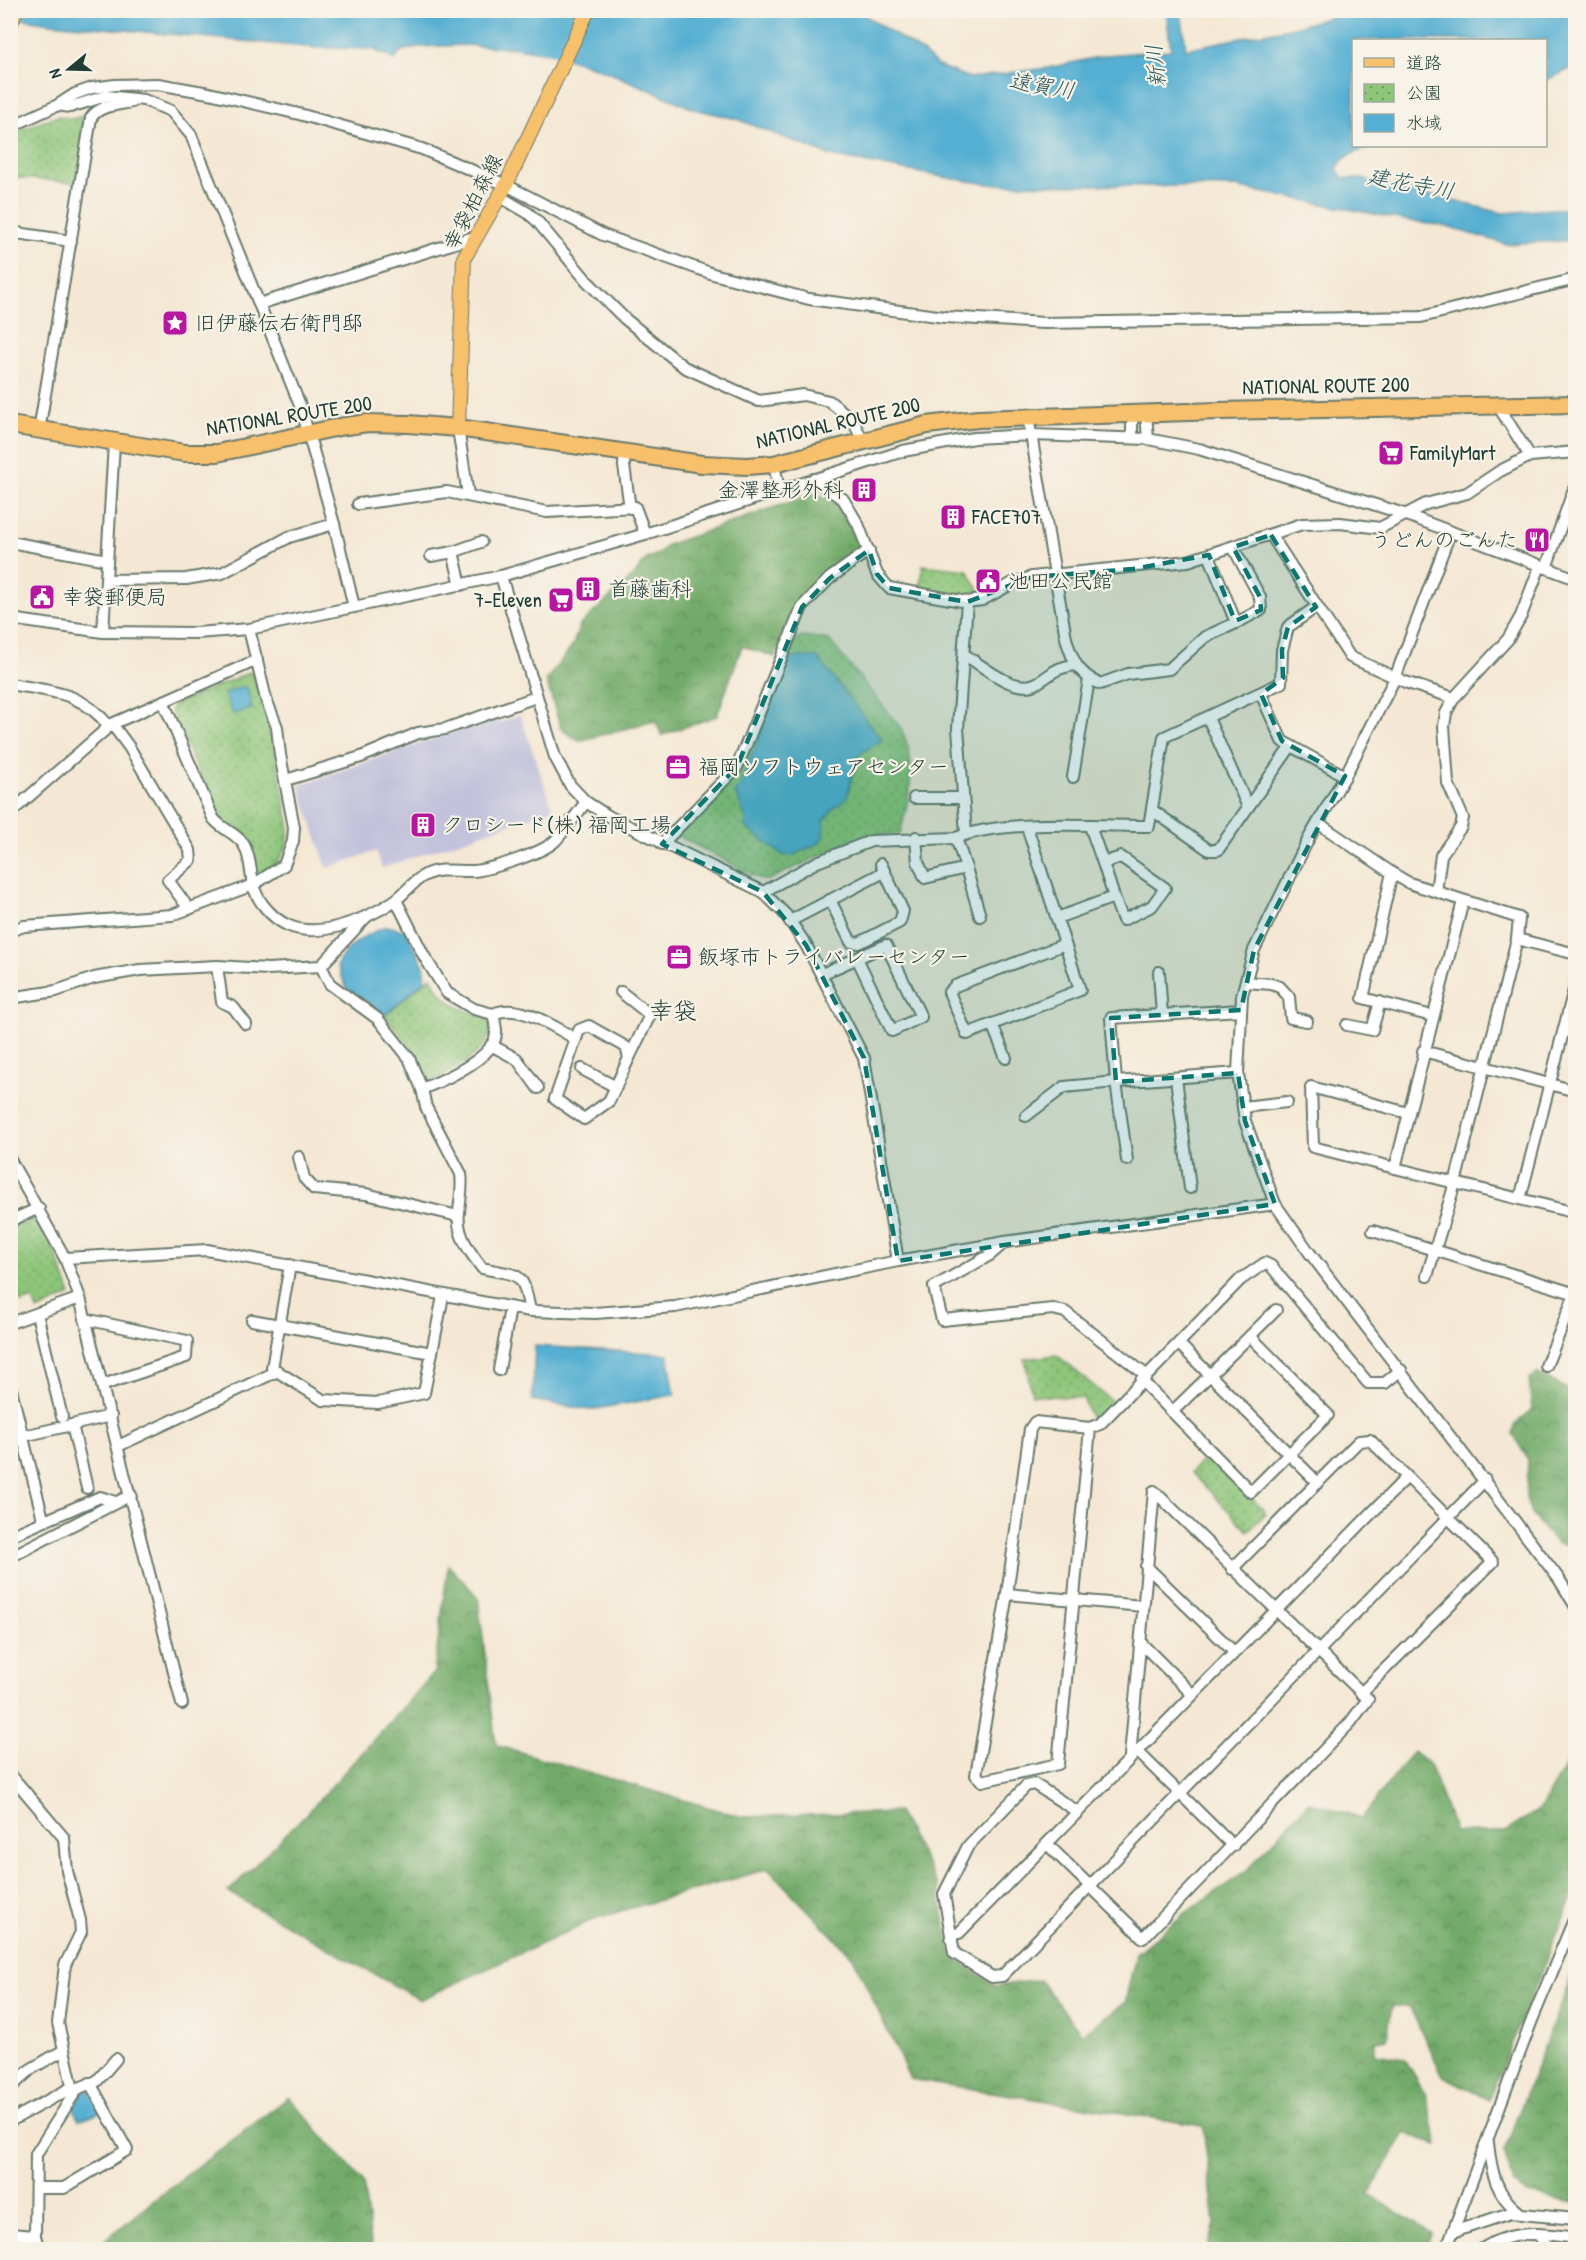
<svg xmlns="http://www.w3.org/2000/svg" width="1586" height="2260" font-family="'Patrick Hand','Klee One',sans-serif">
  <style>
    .industrial { fill: #c2c2dc }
    .forest { fill: url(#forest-crowns); stroke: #48744e; stroke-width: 1.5 }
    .park { fill: url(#park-dots); stroke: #568156; stroke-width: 1.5 }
    .water { fill: #54afd2; stroke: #3a7683; stroke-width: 1.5 }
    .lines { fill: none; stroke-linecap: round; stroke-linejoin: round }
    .minor-casing { stroke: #6a796c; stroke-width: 14 }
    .major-casing { stroke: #6a796c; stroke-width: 16 }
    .highway-casing { stroke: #6a796c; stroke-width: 20 }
    .minor { stroke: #fff; stroke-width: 10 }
    .major { stroke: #f7c06c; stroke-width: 14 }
    .highway { stroke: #f7c06c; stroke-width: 16 }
    .marked { fill: #0f766e; fill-opacity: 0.2; stroke: #0f766e; stroke-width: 4.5; stroke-dasharray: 12 8; stroke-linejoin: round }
    .labels { text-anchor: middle; stroke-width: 4.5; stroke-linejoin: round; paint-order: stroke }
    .street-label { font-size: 21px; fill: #1f3d34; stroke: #f7f3e8 }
    .poi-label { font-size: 21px; fill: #1f3d34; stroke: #f7f3e8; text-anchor: start }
    .water-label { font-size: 22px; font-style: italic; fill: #2c5a5c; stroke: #f7f3e8 }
    .quarter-label { font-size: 24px; fill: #1f3d34; stroke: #f7f3e8 }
  </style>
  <defs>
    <pattern id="forest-crowns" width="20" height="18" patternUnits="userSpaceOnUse" patternTransform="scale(1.5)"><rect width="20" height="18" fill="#72aa69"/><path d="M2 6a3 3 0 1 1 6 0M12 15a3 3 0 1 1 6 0" fill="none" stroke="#5d8c57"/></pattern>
    <pattern id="park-dots" width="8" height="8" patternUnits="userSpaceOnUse" patternTransform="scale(1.5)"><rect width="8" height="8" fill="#8dc579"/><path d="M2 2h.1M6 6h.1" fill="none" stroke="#73a164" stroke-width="1.8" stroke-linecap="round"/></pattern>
  </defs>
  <rect width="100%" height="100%" fill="#f7f3e8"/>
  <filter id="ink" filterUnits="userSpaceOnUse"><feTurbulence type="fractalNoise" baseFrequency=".0167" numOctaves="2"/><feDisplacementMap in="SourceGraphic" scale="12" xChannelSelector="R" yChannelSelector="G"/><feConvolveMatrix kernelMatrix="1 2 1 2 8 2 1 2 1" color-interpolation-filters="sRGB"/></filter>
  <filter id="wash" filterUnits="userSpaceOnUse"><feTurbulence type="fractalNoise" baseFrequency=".008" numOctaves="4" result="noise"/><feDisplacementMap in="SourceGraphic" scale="24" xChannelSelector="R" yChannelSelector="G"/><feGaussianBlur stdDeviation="1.35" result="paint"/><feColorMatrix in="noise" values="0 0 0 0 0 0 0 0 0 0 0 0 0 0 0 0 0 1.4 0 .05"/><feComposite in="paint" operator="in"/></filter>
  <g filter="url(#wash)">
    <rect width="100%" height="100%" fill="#f4e8d4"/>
    <!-- industrial -->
    <path class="industrial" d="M520,715L553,809L382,868L376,851L327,868L299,785L495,718L497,723Z"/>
    <!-- forest -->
    <g class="forest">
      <path d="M815,493C850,506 852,514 863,548L813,589L794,610L775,657L742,646L717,716L662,735L655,721L579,741L561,729L546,680L572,647L580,625L635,574L646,559L660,553L667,545Z"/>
      <path d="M1537,1373L1575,1393V1541L1564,1545L1556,1543L1531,1514L1526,1499L1528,1460L1513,1434L1515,1424L1532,1410L1529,1380Z"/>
      <path d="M448,1565L478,1597L496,1745L742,1817L898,1812L937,1884L952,1956L996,1986L1040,1980L1082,2034L1125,2003L1136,1953L1184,1914L1246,1871L1309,1802L1362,1818L1413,1751L1429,1764L1455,1832H1505L1540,1809L1575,1748V1890L1489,2099L1443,2076L1409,2006H1392L1387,2039L1375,2041V2054L1405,2059L1425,2093L1438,2145L1405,2133L1369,2194L1432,2233L1425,2249H1207L1215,2224L1203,2126L910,2079L853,1957L768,1869L597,1918L420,2000L228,1892L310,1810L434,1673Z"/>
      <path d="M1575,1966V2203L1528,2194L1514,2185L1504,2151Z"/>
      <path d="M289,2097L363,2182L372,2249H94L154,2200Z"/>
    </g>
    <!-- park -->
    <g class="park">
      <path d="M89,115L78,183L11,177V133L58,116L71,119Z"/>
      <path d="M923,565L967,570L981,593L966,597L920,588Z"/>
      <path d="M804,636L829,640L900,727C919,761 909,798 900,834L869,835L856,839L768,880H762L676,835L740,772L788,652L793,641Z"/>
      <path d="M250,672L255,677L271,732L289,823C290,854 279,863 256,880L255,863L246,842L221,825L171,711L173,705Z"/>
      <path d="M431,977C443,1002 459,1010 485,1016L492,1028C485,1054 454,1070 431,1082L427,1079L415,1053L385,1015Z"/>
      <path d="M39,1217L50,1238L71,1295L37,1311L33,1299L21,1303L11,1270L10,1228Z"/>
      <path d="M1057,1355L1113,1402L1099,1419L1092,1421L1083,1398L1032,1395L1025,1359Z"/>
      <path d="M1209,1455L1266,1513L1248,1531L1191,1472Z"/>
    </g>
    <!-- water -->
    <g class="water">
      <path d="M11,10L858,11L924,53L938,66L970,78L1048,68L1107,55L1171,50L1166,11H1181L1186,49L1294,27L1353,11H1575V67L1546,80V40H1354V146H1377C1362,151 1343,153 1337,169L1343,178L1363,179L1503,213C1528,212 1551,207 1575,209V240L1506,244L1440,225L1420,223L1235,187L989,184L948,178L831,156L737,119L694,109L606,71L555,54L516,48L464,45L418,47L401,51L395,60L373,49L318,48L50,23L11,17Z"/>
      <path d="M799,657H817L882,740L861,753L855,764L847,798L834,808L824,821L823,837L819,843L792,856L783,855L745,827L746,819L735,791L739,788L789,660Z"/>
      <path d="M241,687H247L252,709L233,714L224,694Z"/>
      <path d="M387,926L406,931L424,966L425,980L385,1015L347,989L337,965C346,945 367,934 387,926Z"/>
      <path d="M535,1346L668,1354L675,1395L590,1410L532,1400Z"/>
      <path d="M89,2089L100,2112L79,2120L73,2109L84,2090Z"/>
    </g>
  </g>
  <g filter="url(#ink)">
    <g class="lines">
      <!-- minor casing -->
      <g class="minor-casing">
        <g id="minor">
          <path d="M58,105L70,107L106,96L144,100L171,111L191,135L301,408L334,524L354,607"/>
          <path d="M10,127L58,105L75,94L92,88L115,85L158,84L209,93L299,114L422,149L506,185L603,235L713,274L809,299L945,317L1044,323L1421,317L1576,279"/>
          <path d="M499,196L528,213L537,221L587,281L624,318L684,367L759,401L803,395L829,401L853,420L862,440"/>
          <path d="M10,232L71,241"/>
          <path d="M259,304L474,237"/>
          <path d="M1498,406L1530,456"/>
          <path d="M1146,414L1148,439"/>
          <path d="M1028,417L1066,638C1072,660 1078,674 1100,684L1128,674L1169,669L1205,637L1236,623L1209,555"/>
          <path d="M458,428L468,495"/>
          <path d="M39,431L91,118C99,105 118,105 132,102"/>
          <path d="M1132,438V414"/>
          <path d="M625,451L624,466L630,508"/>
          <path d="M774,464L779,490"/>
          <path d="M813,479L843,499L858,524L877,574L889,588L967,602L982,600L1013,583L1032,577L1188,561L1302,524L1340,523L1380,528L1426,504L1467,493L1500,471L1530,456L1576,452"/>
          <path d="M358,504L447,492L547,512L635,507L645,534"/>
          <path d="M1450,533L1395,678L1345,776L1309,838L1254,950L1242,995L1238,1073L1245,1121L1275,1204L1309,1252L1559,1579L1576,1607"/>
          <path d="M1271,535L1350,657L1405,682L1454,698"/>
          <path d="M10,542L107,560"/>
          <path d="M1233,547L1260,597L1261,610L1236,623"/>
          <path d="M431,556L453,552"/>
          <path d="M1546,568L1576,483"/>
          <path d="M501,576L555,757L570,785L586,802L608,816L763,892L786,915L806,945L864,1058L898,1261"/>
          <path d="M106,580L186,579L222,573L289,537L334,524"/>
          <path d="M461,585L453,552L481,542"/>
          <path d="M10,619L103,632L196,633L249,629L501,576L645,534L903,451L974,438L1032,435L1148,439L1199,449L1404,514L1576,579"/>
          <path d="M103,632L114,443"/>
          <path d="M965,655C983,666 1015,695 1037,683C1056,672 1051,669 1075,665"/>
          <path d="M10,684C53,692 80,691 109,726"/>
          <path d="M1261,694L1282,741L1345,776"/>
          <path d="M163,701L213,818C222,830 237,833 244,845C251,858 250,870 253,884C256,900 272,918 287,925C319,940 367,919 394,901C405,894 413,881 425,875C440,867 458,872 474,871C492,869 543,853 555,841C566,829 576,815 586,802"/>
          <path d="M1208,718L1248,807"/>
          <path d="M112,724L129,747L190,850L191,860L168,880L189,909"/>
          <path d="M1073,777L1089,679"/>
          <path d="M286,780L361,757L418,733L445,729L536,697"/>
          <path d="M914,798H963"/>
          <path d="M1152,810L1209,850H1218L1291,746"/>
          <path d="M10,813L112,724L257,660"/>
          <path d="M1318,823L1392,873"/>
          <path d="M1090,826L1103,863"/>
          <path d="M1027,827L1080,990L967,1034L949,992L955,986L1065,944"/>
          <path d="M966,834L958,728L967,602"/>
          <path d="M916,837L918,862L925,878L966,868L956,838"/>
          <path d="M662,844L737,767L802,607L830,578L869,550"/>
          <path d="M966,868L980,916"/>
          <path d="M1436,891L1441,855L1461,827L1463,818L1448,783L1444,726L1446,713L1454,698L1508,639L1521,616L1540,566"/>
          <path d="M763,892L817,862L871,841L956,838C1003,819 1097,826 1149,826L1164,737L1281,683L1282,650L1288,627L1316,607"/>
          <path d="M396,900L424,956L447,993L474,1009L493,1014C519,1002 554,1027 576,1039L579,1030L589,1026L626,1047L629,1058L609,1101L584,1119L555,1099L576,1039"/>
          <path d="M830,900L851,942L859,943L900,922L903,911L881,864"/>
          <path d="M1463,901L1395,1168L1576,1213"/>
          <path d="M1057,918L1114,897L1123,920L1152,906L1165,888L1121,857L1103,863L1114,897"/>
          <path d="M790,921L884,872"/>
          <path d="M10,931L24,926L172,915L253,885L284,865L293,841L294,827L280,755L277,727L266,699L249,629"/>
          <path d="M1517,939L1576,954"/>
          <path d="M217,966L222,1002L233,1007L246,1024"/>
          <path d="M321,966L330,984L378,1019L409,1058L422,1089L426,1107L461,1174C463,1187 460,1199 459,1212C456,1234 469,1251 482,1268C521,1277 522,1269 530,1311"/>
          <path d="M1159,972L1162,1015"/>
          <path d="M822,974L886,945L921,1017L892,1031L857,958"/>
          <path d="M1246,982L1271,984L1280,987L1289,997L1291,1018L1307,1021"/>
          <path d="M621,992L650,1015L629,1058"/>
          <path d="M10,998L56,991L94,978L140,970L217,966L268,969L321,966L367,916"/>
          <path d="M992,1024L1006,1058"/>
          <path d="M1347,1025L1372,1030L1380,1002"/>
          <path d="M491,1045L517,1059L538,1088"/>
          <path d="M1423,1051L1576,1091"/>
          <path d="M582,1069L616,1087"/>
          <path d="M1238,1073L1116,1082L1111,1018L1241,1010"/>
          <path d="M1176,1078L1190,1188"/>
          <path d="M422,1089C444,1080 482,1063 494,1042C498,1033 495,1023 493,1014"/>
          <path d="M1243,1107L1287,1102"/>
          <path d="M1026,1116L1064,1087L1116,1082L1127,1160"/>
          <path d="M299,1157L304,1178L314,1189L366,1194L458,1216"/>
          <path d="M10,1160L65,1258L80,1298L182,1704"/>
          <path d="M1395,1168L1313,1147L1311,1087L1408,1113"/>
          <path d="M1520,1199L1576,982"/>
          <path d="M10,1221L39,1208"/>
          <path d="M1373,1231L1576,1294"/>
          <path d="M1005,1242L990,1255L934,1287L942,1320L1053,1309L1065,1312L1146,1375"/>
          <path d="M65,1258L207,1250L530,1311L595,1313L675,1307L898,1261L1005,1242L1275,1204"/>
          <path d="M290,1265L272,1368L323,1400L378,1403L424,1393L443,1296"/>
          <path d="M1427,1276L1455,1183L1517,939L1519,918L1409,883L1392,873L1363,998L1432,1016"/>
          <path d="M37,1314L62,1417"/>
          <path d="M85,1319L187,1341L186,1357L103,1385"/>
          <path d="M252,1320L432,1353"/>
          <path d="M10,1323L80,1298"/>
          <path d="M1250,1336L1276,1310"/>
          <path d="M1179,1344L1312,1477"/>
          <path d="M1546,1366L1576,1292"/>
          <path d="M499,1370L510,1308"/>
          <path d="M1141,1380L1251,1492L1328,1415L1250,1336L1172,1412"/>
          <path d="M10,1385L43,1519"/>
          <path d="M72,1425L87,1488"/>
          <path d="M1090,1428L1058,1764L982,1781L976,1775L1007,1594L1030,1429L1035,1422L1090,1428L1100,1424L1240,1280L1265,1263L1271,1266L1368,1383H1385L1401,1370"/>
          <path d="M10,1439L111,1416"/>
          <path d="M118,1446L278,1371"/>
          <path d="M10,1536L100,1497L115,1502"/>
          <path d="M10,1557L131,1495"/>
          <path d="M1146,1566L1233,1651"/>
          <path d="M1232,1569L1359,1441L1370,1440L1493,1562L1361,1693"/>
          <path d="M1007,1594L1143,1606"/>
          <path d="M1141,1643L1192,1694"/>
          <path d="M1136,1750L1233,1846"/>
          <path d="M10,1774L64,1838L67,1871L80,1920L81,1932L65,1965L58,2023L74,2094L36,2154L35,2236L10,2234"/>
          <path d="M1078,1812L1034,1784L1026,1786L968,1846L944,1894L954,1953L992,1977L1002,1976L1485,1480"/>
          <path d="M1047,1844L1143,1938L1350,1723L1368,1699L1154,1491L1130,1756"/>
          <path d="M951,1935L959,1933L1406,1478"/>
          <path d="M10,2088L31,2069L64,2050"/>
          <path d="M74,2094L79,2088L97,2081L116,2059"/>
          <path d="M10,2121L71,2088"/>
          <path d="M1488,2143C1491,2171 1496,2196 1520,2213"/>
          <path d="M38,2188H64L127,2150L90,2083"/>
          <path d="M1453,2232L1510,2213L1576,2219"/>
          <path d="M1538,2234L1549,2250"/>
          <path d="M35,2236L39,2250"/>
          <path d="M1446,2250L1532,2020L1576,1915"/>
          <path d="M1481,2250C1511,2229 1542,2233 1576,2238"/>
        </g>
      </g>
      <!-- major casing -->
      <g class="major-casing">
        <g id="major">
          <path d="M10,25L16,10"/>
          <path d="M458,428L464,258L506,185L588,10"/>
        </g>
      </g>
      <!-- highway casing -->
      <g class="highway-casing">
        <path id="highway" d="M10,425L185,453H217L339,427L368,423L408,424L458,428L702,464L747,466L774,464L927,425L978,419L1219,411L1576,404"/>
      </g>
      <!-- minor -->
      <use href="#minor" class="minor"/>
      <!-- major -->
      <use href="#major" class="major"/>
      <!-- highway -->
      <use href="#highway" class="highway"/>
    </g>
  </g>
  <!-- marked area -->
  <path class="marked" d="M1271,535L1316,607L1288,627L1282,650L1283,678L1261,694L1282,741L1345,776L1254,950L1241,1010L1111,1018L1116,1082L1238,1073L1245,1121L1275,1204L898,1261L864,1058L806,945L763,892L662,844L737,767L802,607L830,578L869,550L877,574L889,588L967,602L1032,577L1133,569L1209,555L1235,621L1261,610L1260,597L1233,547Z"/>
  <!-- icons -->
  <defs>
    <g id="sight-square" transform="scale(1.35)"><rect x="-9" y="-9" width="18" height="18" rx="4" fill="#b5179e" stroke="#f7f3e8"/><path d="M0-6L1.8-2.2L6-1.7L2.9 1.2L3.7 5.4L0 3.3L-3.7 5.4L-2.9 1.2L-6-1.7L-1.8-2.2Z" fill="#fff"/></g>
    <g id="supermarket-square" transform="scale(1.35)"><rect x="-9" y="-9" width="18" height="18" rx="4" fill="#b5179e" stroke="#f7f3e8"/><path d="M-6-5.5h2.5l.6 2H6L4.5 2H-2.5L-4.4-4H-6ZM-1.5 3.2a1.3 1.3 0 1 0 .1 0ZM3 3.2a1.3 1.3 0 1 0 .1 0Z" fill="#fff"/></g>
    <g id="building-square" transform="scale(1.35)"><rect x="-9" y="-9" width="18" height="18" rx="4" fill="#b5179e" stroke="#f7f3e8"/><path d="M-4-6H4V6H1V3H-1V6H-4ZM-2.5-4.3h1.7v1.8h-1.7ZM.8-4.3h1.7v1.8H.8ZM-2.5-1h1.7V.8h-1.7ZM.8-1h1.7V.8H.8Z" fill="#fff"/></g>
    <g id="restaurant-square" transform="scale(1.35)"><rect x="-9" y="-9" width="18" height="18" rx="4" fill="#b5179e" stroke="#f7f3e8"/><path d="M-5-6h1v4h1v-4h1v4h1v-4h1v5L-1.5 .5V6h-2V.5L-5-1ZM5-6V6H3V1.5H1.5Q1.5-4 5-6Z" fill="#fff"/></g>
    <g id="civic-square" transform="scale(1.35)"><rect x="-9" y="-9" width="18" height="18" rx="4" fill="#b5179e" stroke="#f7f3e8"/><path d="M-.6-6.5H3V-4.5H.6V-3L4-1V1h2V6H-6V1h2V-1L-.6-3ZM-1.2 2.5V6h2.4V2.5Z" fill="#fff"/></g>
    <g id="office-square" transform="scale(1.35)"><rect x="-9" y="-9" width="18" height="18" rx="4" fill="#b5179e" stroke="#f7f3e8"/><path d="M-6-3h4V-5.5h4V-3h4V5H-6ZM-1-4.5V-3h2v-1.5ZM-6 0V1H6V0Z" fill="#fff"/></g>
  </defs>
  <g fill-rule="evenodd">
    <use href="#sight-square" x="175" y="323"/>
    <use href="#supermarket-square" x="1391" y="453"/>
    <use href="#building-square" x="864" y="490"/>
    <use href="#building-square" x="953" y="517"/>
    <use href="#restaurant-square" x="1537" y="540"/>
    <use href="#civic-square" x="988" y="581"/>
    <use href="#building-square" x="588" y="589"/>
    <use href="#civic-square" x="42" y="597"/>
    <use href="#supermarket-square" x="561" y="600"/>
    <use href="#office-square" x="678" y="767"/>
    <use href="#building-square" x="423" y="825"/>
    <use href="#office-square" x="679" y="957"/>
  </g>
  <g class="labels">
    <!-- street labels -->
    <g class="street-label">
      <text transform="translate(473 202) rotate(-63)" y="7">幸袋柏森線</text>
      <text transform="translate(1326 386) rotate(-1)" y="7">NATIONAL ROUTE 200</text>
      <text transform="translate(289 416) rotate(-9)" y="7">NATIONAL ROUTE 200</text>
      <text transform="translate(838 423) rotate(-13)" y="7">NATIONAL ROUTE 200</text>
    </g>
    <!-- poi labels -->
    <g class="poi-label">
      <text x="195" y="330">旧伊藤伝右衛門邸</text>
      <text x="1410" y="460">FamilyMart</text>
      <text x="844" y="497" text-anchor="end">金澤整形外科</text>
      <text x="972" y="524">FACE707</text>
      <text x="1518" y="547" text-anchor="end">うどんのごんた</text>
      <text x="1008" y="588">池田公民館</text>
      <text x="608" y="596">首藤歯科</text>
      <text x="62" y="604">幸袋郵便局</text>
      <text x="542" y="607" text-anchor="end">7-Eleven</text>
      <text x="698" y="774">福岡ソフトウェアセンター</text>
      <text x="442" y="832">クロシード(株) 福岡工場</text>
      <text x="698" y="964">飯塚市トライバレーセンター</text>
    </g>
    <!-- water labels -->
    <g class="water-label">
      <text transform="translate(1155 66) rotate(-96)" y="8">新川</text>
      <text transform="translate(1042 85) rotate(10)" y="8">遠賀川</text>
      <text transform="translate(1411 183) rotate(11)" y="8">建花寺川</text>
    </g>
    <!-- quarter labels -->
    <g class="quarter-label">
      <text x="673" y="1019">幸袋</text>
    </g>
  </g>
  <!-- margin -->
  <rect width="1586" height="2260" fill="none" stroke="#f7f3e8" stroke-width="36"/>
  <!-- legend -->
  <rect x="1352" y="39" width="195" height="108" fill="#f7f3e8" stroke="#a1aaa0" stroke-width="1.5"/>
  <rect x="1364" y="58" width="30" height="9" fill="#f7c06c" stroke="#a1aaa0" stroke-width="1.5"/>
  <text x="1406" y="69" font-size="18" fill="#1f3d34">道路</text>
  <rect x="1364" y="84" width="30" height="18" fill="url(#park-dots)" stroke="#a1aaa0" stroke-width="1.5"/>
  <text x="1406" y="99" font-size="18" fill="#1f3d34">公園</text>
  <rect x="1364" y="114" width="30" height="18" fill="#54afd2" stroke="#a1aaa0" stroke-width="1.5"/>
  <text x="1406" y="129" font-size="18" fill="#1f3d34">水域</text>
  <!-- north arrow -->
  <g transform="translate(69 69) rotate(251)" stroke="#f7f3e8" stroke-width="4.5" paint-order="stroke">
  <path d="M0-4.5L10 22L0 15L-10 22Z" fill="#1f3d34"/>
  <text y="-9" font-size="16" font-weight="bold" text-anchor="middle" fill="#1f3d34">N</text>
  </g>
</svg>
